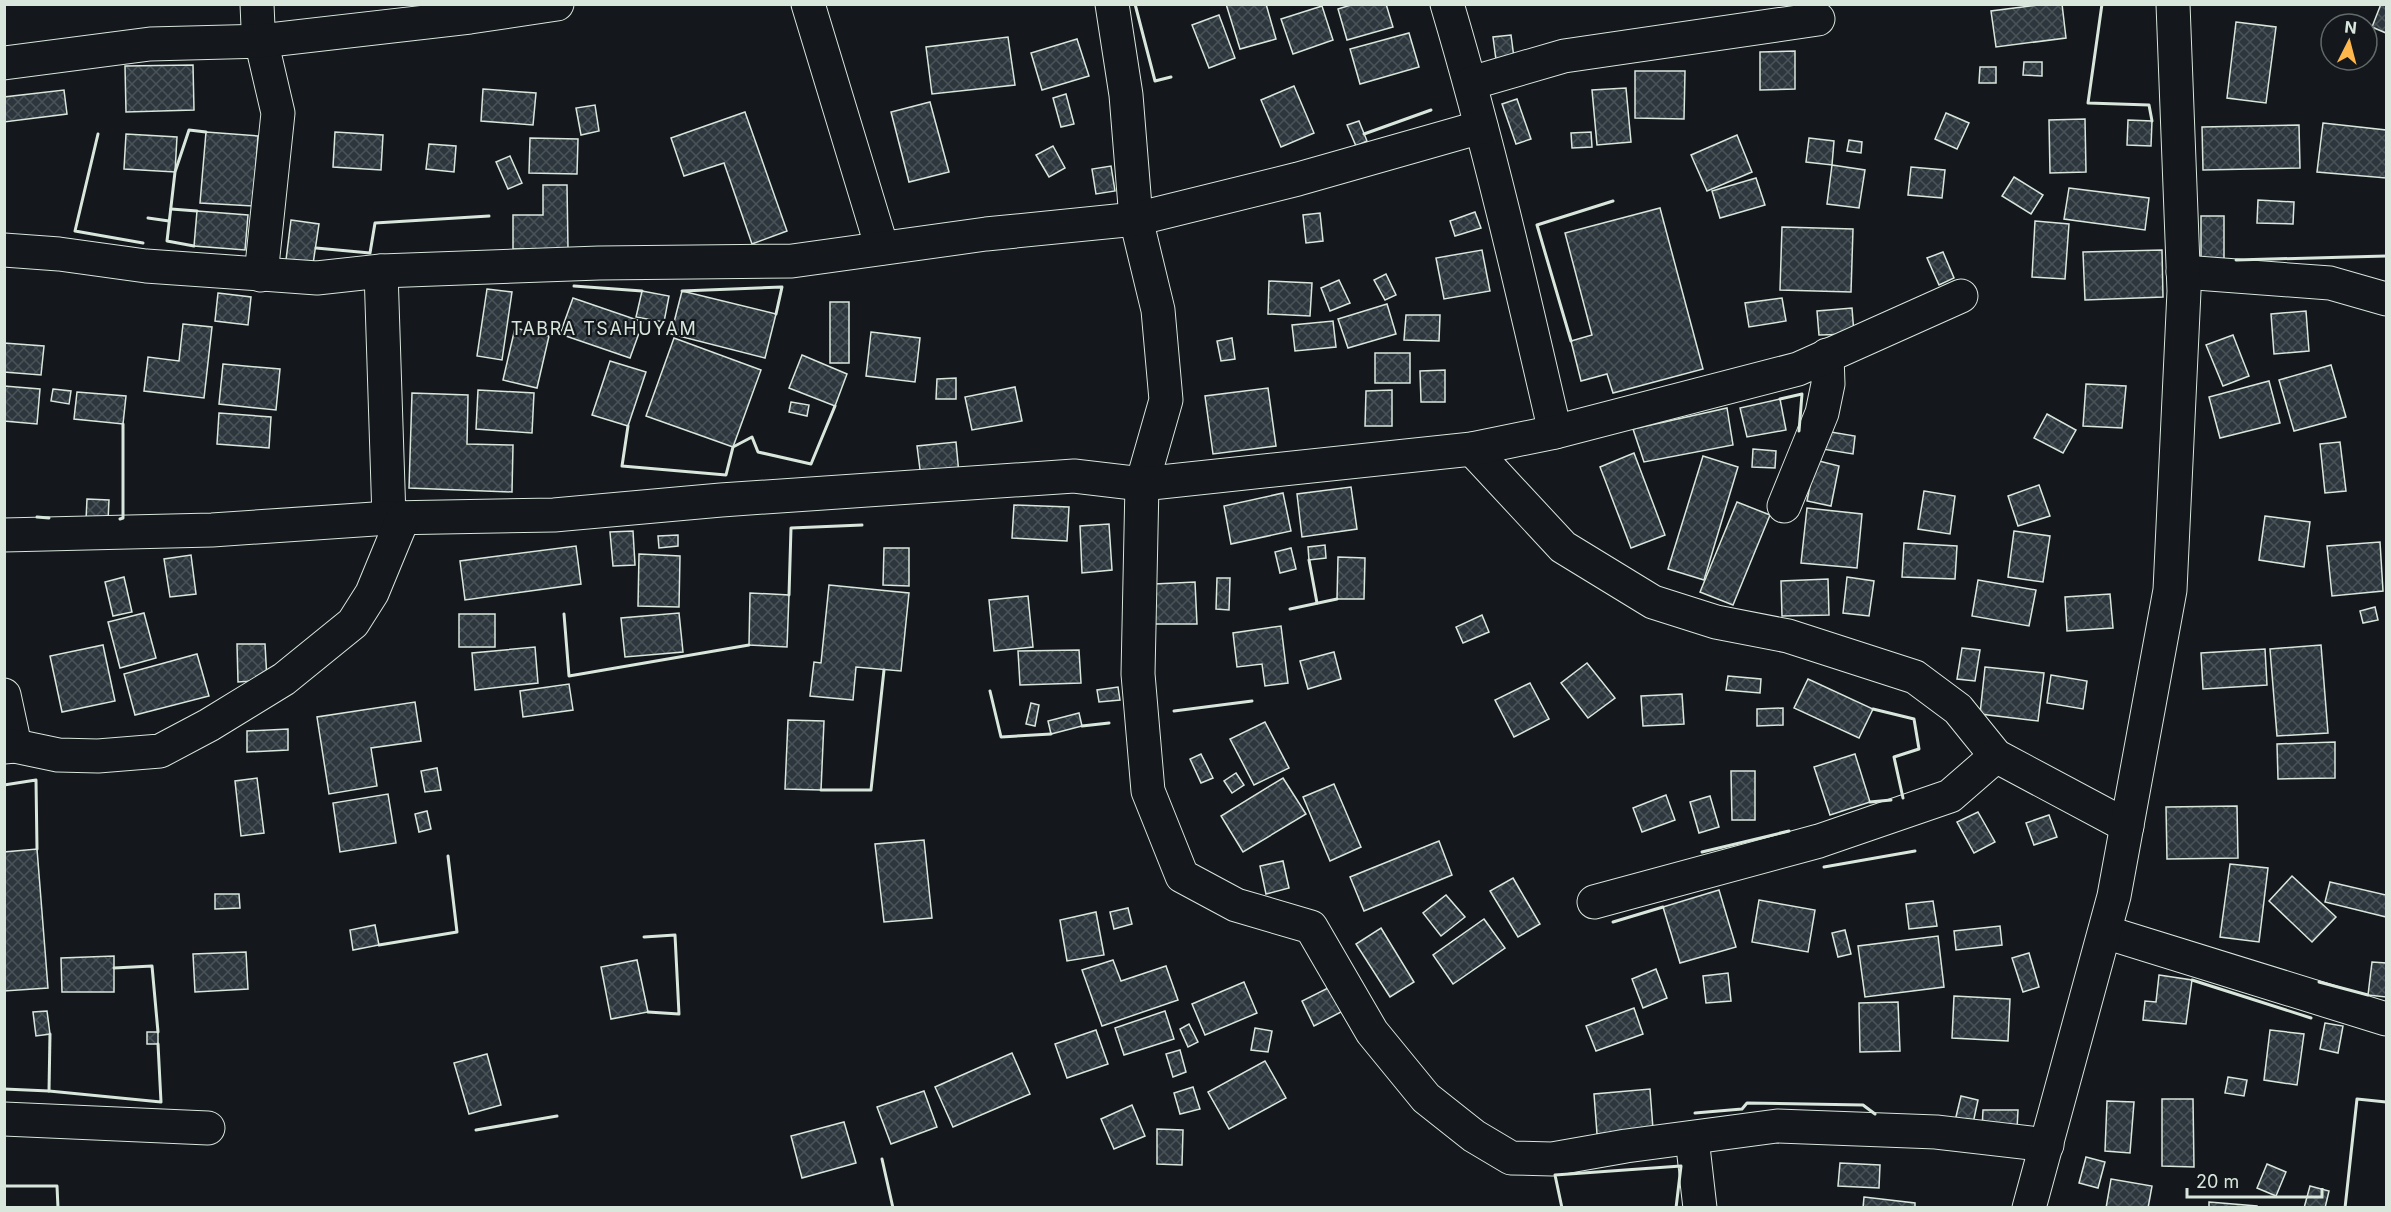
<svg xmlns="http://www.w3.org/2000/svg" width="2391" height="1212" font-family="Inter,sans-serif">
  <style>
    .building { fill: url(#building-cross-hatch); stroke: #d8e6dc; stroke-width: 1.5 }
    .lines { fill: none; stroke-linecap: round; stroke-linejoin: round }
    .minor-casing { stroke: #d8e6dc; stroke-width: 35 }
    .minor { stroke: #14181c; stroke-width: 33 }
    .wall { stroke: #d8e6dc; stroke-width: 3 }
    .labels { text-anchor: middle; stroke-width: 4.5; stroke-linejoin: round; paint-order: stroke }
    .quarter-label { font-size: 18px; letter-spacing: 1.5px; fill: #d8e6dc; stroke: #14181c }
  </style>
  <defs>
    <pattern id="building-cross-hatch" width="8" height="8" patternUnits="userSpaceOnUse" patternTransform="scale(1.5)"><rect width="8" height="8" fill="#2c363c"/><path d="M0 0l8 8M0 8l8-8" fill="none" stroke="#4a5358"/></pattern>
  </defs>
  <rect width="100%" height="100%" fill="#14181c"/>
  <!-- building -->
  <g class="building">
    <path d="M1226,4H1266L1276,39L1240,49Z"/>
    <path d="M1354,4H1386L1393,27L1347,40L1338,9Z"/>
    <path d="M2045,4H2062L2066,38L1996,47L1991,11Z"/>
    <path d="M2381,4H2386V33L2372,27Z"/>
    <path d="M1322,6L1333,40L1293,54L1281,19Z"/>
    <path d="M1219,15L1235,58L1209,68L1192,25Z"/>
    <path d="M2236,22L2276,27L2266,103L2227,98Z"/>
    <path d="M1409,33L1419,67L1360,84L1350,49Z"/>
    <path d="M1511,35L1514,58L1496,60L1493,37Z"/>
    <path d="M1008,37L1015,85L932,94L926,47Z"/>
    <path d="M1077,39L1089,76L1042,90L1031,53Z"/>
    <path d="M1795,51V89L1760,90V52Z"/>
    <path d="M2024,62H2042V76L2023,75Z"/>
    <path d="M193,65L194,110L126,112L125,66Z"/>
    <path d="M1980,67H1996V83H1979Z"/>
    <path d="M1635,71H1685L1684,119L1635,118Z"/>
    <path d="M1294,86L1314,133L1281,147L1261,100Z"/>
    <path d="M1626,88L1631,142L1597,145L1592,90Z"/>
    <path d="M483,89L536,93L533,125L481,121Z"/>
    <path d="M64,90L67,114L4,122V97Z"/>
    <path d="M1066,94L1074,124L1061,127L1053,98Z"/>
    <path d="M1517,99L1531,139L1516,144L1502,104Z"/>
    <path d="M930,102L949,172L909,182L891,112Z"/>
    <path d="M595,105L599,131L581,135L576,108Z"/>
    <path d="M745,112L787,231L752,244L724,163L684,176L671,138Z"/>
    <path d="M1946,113L1969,123L1957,149L1935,139Z"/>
    <path d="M2085,119L2086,172L2050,173L2049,120Z"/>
    <path d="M2128,120L2152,121L2151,146L2127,145Z"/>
    <path d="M1359,121L1367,141L1356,146L1347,125Z"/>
    <path d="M2323,123L2386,130V178L2317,172Z"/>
    <path d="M2299,125L2300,168L2203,170L2202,127Z"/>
    <path d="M206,132L258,136L253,206L200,203Z"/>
    <path d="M335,132L383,135L381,170L333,167Z"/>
    <path d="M1591,132L1592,147L1572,148L1571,133Z"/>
    <path d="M126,134L177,137L175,172L124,169Z"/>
    <path d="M1737,135L1752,172L1707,191L1691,155Z"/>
    <path d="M530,138L578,139L577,174L529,173Z"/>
    <path d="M1809,138L1834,141L1832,165L1806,162Z"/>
    <path d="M1849,140L1862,142L1861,153L1847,151Z"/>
    <path d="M429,144L456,146L454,172L426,169Z"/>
    <path d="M1053,146L1065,168L1049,177L1036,155Z"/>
    <path d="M510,156L522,183L508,189L496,162Z"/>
    <path d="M1832,165L1865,170L1859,208L1827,204Z"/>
    <path d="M1111,166L1115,191L1096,194L1092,169Z"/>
    <path d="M1911,167L1945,170L1942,198L1908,195Z"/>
    <path d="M2014,177L2043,195L2031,214L2002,196Z"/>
    <path d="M1756,178L1765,205L1720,218L1712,191Z"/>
    <path d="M543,185H567L568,249H513V215H543Z"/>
    <path d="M2069,188L2149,198L2145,230L2064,219Z"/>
    <path d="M2258,200L2294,202L2293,224L2257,223Z"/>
    <path d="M1660,208L1703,369L1613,393L1607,374L1581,381L1571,341L1592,335L1565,233Z"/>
    <path d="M197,211L248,215L245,250L194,246Z"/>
    <path d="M1475,212L1481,228L1455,236L1450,221Z"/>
    <path d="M1320,213L1323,241L1306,243L1303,215Z"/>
    <rect x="2201" y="216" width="23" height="44"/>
    <path d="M291,220L319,224L313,264L286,260Z"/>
    <path d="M2035,221L2069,224L2065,279L2032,277Z"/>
    <path d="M1782,227L1853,229L1851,292L1780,290Z"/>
    <path d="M1482,250L1490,291L1444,299L1436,258Z"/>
    <path d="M2162,250L2163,297L2085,300L2083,252Z"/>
    <path d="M1943,252L1954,278L1939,285L1927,258Z"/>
    <path d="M1386,274L1396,295L1385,300L1374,280Z"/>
    <path d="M1339,280L1350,303L1330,311L1321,288Z"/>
    <path d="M1269,281L1312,283L1310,316L1268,314Z"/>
    <path d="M487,289L512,292L502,360L477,356Z"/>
    <path d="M642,291L669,296L664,322L636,317Z"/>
    <path d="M682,291L776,314L765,358L671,334Z"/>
    <path d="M218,293L251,297L248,325L215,321Z"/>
    <path d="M573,298L643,322L630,358L560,334Z"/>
    <path d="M1782,298L1786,321L1749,327L1745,303Z"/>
    <rect x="830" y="302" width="19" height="61"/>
    <path d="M1387,304L1396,334L1348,348L1338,319Z"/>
    <path d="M1852,308L1854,334L1819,335L1817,311Z"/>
    <path d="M2306,311L2309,351L2274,354L2271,314Z"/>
    <path d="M1406,315H1440L1439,341L1404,340Z"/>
    <path d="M1333,321L1336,347L1295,351L1292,325Z"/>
    <path d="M183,324L212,327L204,398L144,391L148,357L179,361Z"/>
    <path d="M515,328L549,336L537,388L503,380Z"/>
    <path d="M871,332L920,338L915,382L866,376Z"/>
    <path d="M2233,335L2249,376L2223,386L2206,345Z"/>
    <path d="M674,338L761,370L733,447L646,416Z"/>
    <path d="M1232,338L1235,359L1221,361L1217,341Z"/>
    <path d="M4,343L44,346L41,375L4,372Z"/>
    <rect x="1375" y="353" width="35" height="30"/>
    <path d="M802,355L847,374L835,406L789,388Z"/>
    <path d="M610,361L646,372L628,426L592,415Z"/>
    <path d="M223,364L280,369L276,410L219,404Z"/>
    <path d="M2331,365L2346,417L2294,431L2279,380Z"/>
    <path d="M1445,370V402H1421L1420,371Z"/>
    <path d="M956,378V399H936L937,379Z"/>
    <path d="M2269,381L2280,423L2220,438L2209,397Z"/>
    <path d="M2086,384L2126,386L2122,428L2083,426Z"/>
    <path d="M4,386L40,389L37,424L4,421Z"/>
    <path d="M1015,387L1022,421L972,430L965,397Z"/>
    <path d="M1268,388L1276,446L1213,454L1205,396Z"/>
    <path d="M53,389L71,391L69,404L51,401Z"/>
    <path d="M478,390L534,393L532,433L476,429Z"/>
    <path d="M1392,390V426H1365L1366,391Z"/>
    <path d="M77,392L126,396L123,424L74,419Z"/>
    <path d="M412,393L468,395L467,444L513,445L512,492L409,488Z"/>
    <path d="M1780,399L1786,430L1747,437L1740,408Z"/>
    <path d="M791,402L809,405L807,416L789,412Z"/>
    <path d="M1727,408L1733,445L1644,462L1633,429Z"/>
    <path d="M219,413L271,417L269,448L217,444Z"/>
    <path d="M2047,414L2076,430L2063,453L2034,438Z"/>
    <path d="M1825,431L1855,436L1853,454L1822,449Z"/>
    <path d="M956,442L959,474L921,477L917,446Z"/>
    <path d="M2340,442L2346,491L2325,493L2320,444Z"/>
    <path d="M1753,449L1776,451L1775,468L1752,467Z"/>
    <path d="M1634,453L1665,535L1631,548L1600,467Z"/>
    <path d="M1703,456L1738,467L1704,580L1668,569Z"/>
    <path d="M1815,460L1839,466L1831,506L1807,501Z"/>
    <path d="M2039,485L2050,516L2018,526L2008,496Z"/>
    <path d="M1351,487L1357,529L1302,537L1297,494Z"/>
    <path d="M1924,491L1955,496L1950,534L1918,529Z"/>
    <path d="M1283,493L1291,531L1231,544L1224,506Z"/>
    <path d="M87,499L109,500L108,520H86Z"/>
    <path d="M1737,502L1770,515L1733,605L1700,592Z"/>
    <path d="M1014,505L1069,507L1067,541L1012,538Z"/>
    <path d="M1807,508L1862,514L1857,568L1801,563Z"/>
    <path d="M2265,516L2310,522L2304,567L2259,560Z"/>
    <path d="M1109,524L1112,570L1082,573L1080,526Z"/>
    <path d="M633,531L635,565L613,566L610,532Z"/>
    <path d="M2014,531L2050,536L2043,582L2008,577Z"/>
    <path d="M678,535V546L659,548L658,536Z"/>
    <path d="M2380,542L2383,591L2332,596L2327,546Z"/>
    <path d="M1904,543L1957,546L1955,579L1902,577Z"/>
    <path d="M1325,545L1326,558L1309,560L1308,547Z"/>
    <path d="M576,546L581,584L465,600L460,561Z"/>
    <path d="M884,548H909V586L883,585Z"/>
    <path d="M1291,548L1296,569L1280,573L1275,552Z"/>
    <path d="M639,554L680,556L679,607L638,606Z"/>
    <path d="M191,555L196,594L170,597L164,559Z"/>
    <path d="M1338,557L1365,558L1364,599H1337Z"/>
    <path d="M124,577L132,612L113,616L105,582Z"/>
    <path d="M1847,577L1874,581L1869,616L1843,613Z"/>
    <path d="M1217,578H1230L1229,610L1216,609Z"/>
    <path d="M1828,579L1829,615L1782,616L1781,581Z"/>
    <path d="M1978,580L2036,590L2029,626L1972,616Z"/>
    <path d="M1195,582L1197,624H1155L1154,584Z"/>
    <path d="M829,585L909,593L901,671L856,667L853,700L810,696L814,662L821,663Z"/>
    <path d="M750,593L789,595L787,647L749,645Z"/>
    <path d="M2110,594L2113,628L2067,631L2065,597Z"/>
    <path d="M1028,596L1033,647L994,651L989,600Z"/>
    <path d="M2375,607L2378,620L2363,623L2360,611Z"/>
    <path d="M144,613L156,658L120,668L108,622Z"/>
    <path d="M679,613L683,652L625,657L621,618Z"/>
    <rect x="459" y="614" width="36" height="33"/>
    <path d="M1482,615L1489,632L1463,643L1456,627Z"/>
    <path d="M1281,626L1288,683L1265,686L1262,664L1237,667L1233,633Z"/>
    <path d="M237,644H265L267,680L238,682Z"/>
    <path d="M103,645L115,701L62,712L50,656Z"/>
    <path d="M2321,645L2328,733L2277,736L2270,649Z"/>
    <path d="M535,647L538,683L475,690L472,653Z"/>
    <path d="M1962,648L1980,650L1975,681L1957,679Z"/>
    <path d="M2265,649L2267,685L2203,689L2201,653Z"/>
    <path d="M1079,650L1081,683L1020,685L1018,651Z"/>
    <path d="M1334,652L1341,679L1308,689L1300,661Z"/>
    <path d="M197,654L209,696L135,715L124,674Z"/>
    <path d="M1587,663L1615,698L1588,718L1561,683Z"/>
    <path d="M1985,667L2044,673L2038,721L1980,714Z"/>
    <path d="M2051,675L2087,681L2083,709L2047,703Z"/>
    <path d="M1728,676L1761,679L1760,693L1726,690Z"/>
    <path d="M1808,679L1873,709L1859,738L1794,708Z"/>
    <path d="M1530,683L1549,719L1514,737L1495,700Z"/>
    <path d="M569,684L573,710L523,717L520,691Z"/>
    <path d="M1118,687L1120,700L1099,702L1097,690Z"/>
    <path d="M1682,694L1684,724L1643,726L1641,696Z"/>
    <path d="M415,702L421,741L371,748L377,786L329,794L317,717Z"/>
    <path d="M1031,703L1039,705L1035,726L1026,724Z"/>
    <path d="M1783,708V725L1757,726V709Z"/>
    <path d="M1079,713L1082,726L1051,734L1048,721Z"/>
    <path d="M788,720L824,721L821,790L785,789Z"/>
    <path d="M1265,722L1289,768L1254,785L1230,739Z"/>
    <path d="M288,729V750L247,752V731Z"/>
    <path d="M2335,742V778L2278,779L2277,744Z"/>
    <path d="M1201,754L1213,778L1201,783L1190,759Z"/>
    <path d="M1855,754L1870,802L1830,815L1814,767Z"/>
    <path d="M437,768L441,790L425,792L421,771Z"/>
    <path d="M1731,771H1755V820H1732Z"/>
    <path d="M1236,773L1244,785L1232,793L1224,781Z"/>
    <path d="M257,778L264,833L241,836L235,781Z"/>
    <path d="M1283,778L1306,814L1243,852L1221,816Z"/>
    <path d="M1334,784L1361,847L1330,861L1303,797Z"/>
    <path d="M388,794L396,843L340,852L333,803Z"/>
    <path d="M1666,795L1675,820L1642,832L1633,808Z"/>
    <path d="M1710,796L1719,827L1699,833L1690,802Z"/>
    <path d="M2237,806L2238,858L2167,859L2166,807Z"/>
    <path d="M427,811L431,829L419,832L415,814Z"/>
    <path d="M1978,812L1995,842L1974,853L1957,822Z"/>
    <path d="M2049,815L2057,837L2034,845L2026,823Z"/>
    <path d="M924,840L932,918L884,922L875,844Z"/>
    <path d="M1439,841L1452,875L1364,911L1350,877Z"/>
    <path d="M37,849L48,988L4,991V852Z"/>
    <path d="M1283,861L1289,888L1266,894L1260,866Z"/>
    <path d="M2230,864L2268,868L2259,942L2220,937Z"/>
    <path d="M2292,876L2336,917L2312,942L2269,901Z"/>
    <path d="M1513,878L1540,924L1518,937L1490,891Z"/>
    <path d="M2330,882L2386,895V917L2325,902Z"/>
    <path d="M1719,890L1736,947L1680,963L1663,907Z"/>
    <path d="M215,894H239L240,908L215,909Z"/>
    <path d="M1446,895L1465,917L1441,936L1423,913Z"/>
    <path d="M1759,900L1815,910L1808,952L1752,942Z"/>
    <path d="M1933,901L1937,926L1909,929L1906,904Z"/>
    <path d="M1128,908L1132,924L1114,929L1110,912Z"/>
    <path d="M1096,912L1104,955L1067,961L1060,920Z"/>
    <path d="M1484,919L1505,948L1453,984L1433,955Z"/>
    <path d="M375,925L379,945L353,950L350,930Z"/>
    <path d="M2000,926L2002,945L1956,950L1954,931Z"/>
    <path d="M1381,928L1414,982L1390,997L1356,944Z"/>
    <path d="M1845,930L1851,954L1838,957L1832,933Z"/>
    <path d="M1938,936L1944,987L1865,997L1858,946Z"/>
    <path d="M246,952L248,989L195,992L193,954Z"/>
    <path d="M2029,953L2039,987L2023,992L2012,958Z"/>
    <path d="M114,956V992H62L61,958Z"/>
    <path d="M637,960L648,1012L611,1019L601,967Z"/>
    <path d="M1113,960L1121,981L1166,966L1178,1000L1102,1026L1082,970Z"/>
    <path d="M2372,962L2386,963V997L2368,995Z"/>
    <path d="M1656,969L1667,998L1643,1008L1632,979Z"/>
    <path d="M1728,973L1731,1001L1706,1003L1703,976Z"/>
    <path d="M2159,975L2192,980L2186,1024L2143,1020L2145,1001L2156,1002Z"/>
    <path d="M1244,982L1257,1013L1205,1035L1192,1004Z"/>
    <path d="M1330,987L1343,1011L1314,1026L1302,1001Z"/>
    <path d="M1954,996L2010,999L2008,1041L1952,1038Z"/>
    <path d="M1898,1002L1900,1051L1860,1052L1859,1003Z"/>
    <path d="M1634,1008L1643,1034L1596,1051L1586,1026Z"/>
    <path d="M47,1011L50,1034L36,1036L33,1012Z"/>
    <path d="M1165,1011L1174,1039L1124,1055L1115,1028Z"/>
    <path d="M2325,1023L2343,1026L2338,1053L2320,1049Z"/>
    <path d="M1189,1024L1198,1042L1188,1047L1180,1029Z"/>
    <path d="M1255,1028L1272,1031L1268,1052L1251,1050Z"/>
    <path d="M1096,1030L1108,1064L1067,1078L1055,1044Z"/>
    <path d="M2270,1030L2304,1034L2297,1085L2264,1080Z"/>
    <rect x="147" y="1032" width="11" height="12"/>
    <path d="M1180,1050L1186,1072L1173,1077L1166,1054Z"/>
    <path d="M1012,1053L1030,1094L953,1127L935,1087Z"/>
    <path d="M487,1054L501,1105L469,1114L454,1063Z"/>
    <path d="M1265,1061L1286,1098L1229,1129L1208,1092Z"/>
    <path d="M2228,1077L2247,1080L2244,1096L2225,1093Z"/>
    <path d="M1193,1087L1200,1109L1180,1114L1174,1093Z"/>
    <path d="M1650,1089L1653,1129L1597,1134L1594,1094Z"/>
    <path d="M924,1091L937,1127L891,1144L877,1107Z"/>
    <path d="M1961,1096L1978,1100L1972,1128L1954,1125Z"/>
    <path d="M2162,1099H2193L2194,1167L2162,1166Z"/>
    <path d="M2107,1101L2134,1102L2130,1153L2105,1151Z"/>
    <path d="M1132,1105L1145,1136L1114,1149L1101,1119Z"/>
    <path d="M1983,1110H2018L2017,1129H1982Z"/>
    <path d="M844,1122L856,1163L802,1178L791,1136Z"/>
    <path d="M1157,1129L1183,1130L1182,1165L1157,1164Z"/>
    <path d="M2086,1157L2105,1162L2098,1188L2079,1183Z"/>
    <path d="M1840,1163L1880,1165L1879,1188L1838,1186Z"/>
    <path d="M2267,1164L2286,1172L2276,1196L2257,1188Z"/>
    <path d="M2111,1179L2152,1186L2148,1208H2106Z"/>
    <path d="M2310,1186L2329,1191L2325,1208H2304Z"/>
    <path d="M1864,1197L1915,1203V1208H1863Z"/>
    <path d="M2209,1202L2257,1206V1208H2209Z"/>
  </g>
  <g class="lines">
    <!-- minor casing -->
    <g class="minor-casing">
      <g id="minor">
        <path d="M257,4L258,27L278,113L261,275"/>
        <path d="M808,4L882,248"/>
        <path d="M1112,4L1126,95L1136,219L1158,310L1166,400L1142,484L1138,674L1148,791L1182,876L1236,905L1311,927L1372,1032L1426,1098L1474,1136L1511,1158L1552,1159L1626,1146L1777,1126L1936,1132L2047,1145"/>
        <path d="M1447,4C1489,145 1522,289 1555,432"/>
        <path d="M4,63L150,44L261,41L470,17L557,4"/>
        <path d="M1471,83L1564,56L1818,19"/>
        <path d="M4,250L59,254L146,266L317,278L381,271L599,263L792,261L986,234L1136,219L1298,179L1481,127"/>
        <path d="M381,271L389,518"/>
        <path d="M2183,272L2330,283L2386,299"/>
        <path d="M1472,449L1563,547L1653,602L1716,622L1788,636L1915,677L1958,709L1996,756L2127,826"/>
        <path d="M1784,506L1822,413L1828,384L1827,355"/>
        <path d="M4,535L212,530L389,518L554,515L721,500L1074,476L1142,484L1472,449L1555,432L1798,369L1961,296"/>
        <path d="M4,695L15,746"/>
        <path d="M4,747L15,746L58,755L98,756L160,751L209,725L284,679L353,623L372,593L403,518"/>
        <path d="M1594,902L1819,841L1950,796L1996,756"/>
        <path d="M2105,932L2386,1019"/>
        <path d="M4,1119L208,1128"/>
        <path d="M1692,1138L1700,1208"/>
        <path d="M2029,1208L2114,896L2170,590L2184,291L2173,4"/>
      </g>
    </g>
    <!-- minor -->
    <use href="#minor" class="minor"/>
    <!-- wall -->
    <g class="wall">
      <path d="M1135,4L1155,81L1171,77"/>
      <path d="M2102,4L2088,103L2149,105L2152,121"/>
      <path d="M98,134L75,231L143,243"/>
      <path d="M1364,134L1431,110"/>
      <path d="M171,209L197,211"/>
      <path d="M148,218L169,221"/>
      <path d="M194,246L167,241L175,172L189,130L206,132"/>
      <path d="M316,248L370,253L375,223L489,216"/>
      <path d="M2236,260L2386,256"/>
      <path d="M574,286L642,291"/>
      <path d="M682,291L782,287L776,314"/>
      <path d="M1571,341L1537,225L1613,201"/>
      <path d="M1780,399L1802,394L1799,431"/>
      <path d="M628,426L622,466L726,475L733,447L752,437L758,452L811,464L835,406"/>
      <path d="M37,517L49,518"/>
      <path d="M120,519L123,518V424"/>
      <path d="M1309,560L1317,603"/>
      <path d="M789,595L791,528L862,525"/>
      <path d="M1290,609L1337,599"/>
      <path d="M564,614L569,676L749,645"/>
      <path d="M990,691L1001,737L1051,734"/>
      <path d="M1873,709L1914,719L1919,749L1894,757L1903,798"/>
      <path d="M1174,711L1252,701"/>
      <path d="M1082,726L1109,723"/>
      <path d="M4,785L36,780L37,849"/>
      <path d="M821,790H871L884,670"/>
      <path d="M1870,802L1891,800"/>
      <path d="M1702,852L1789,831"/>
      <path d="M1824,867L1915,851"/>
      <path d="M1613,922L1663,907"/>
      <path d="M644,937L675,935L679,1014L648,1012"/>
      <path d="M379,945L457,932L448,856"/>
      <path d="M114,968L152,966L158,1032"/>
      <path d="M2192,980L2311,1018"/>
      <path d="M2319,982L2368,995"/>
      <path d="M4,1089L49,1091L161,1102L158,1044"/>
      <path d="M49,1091L50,1034"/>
      <path d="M1695,1113L1742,1109L1747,1103L1863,1105L1875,1114"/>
      <path d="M476,1130L557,1116"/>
      <path d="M882,1159L893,1208"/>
      <path d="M4,1186H57L58,1208"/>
      <path d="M1562,1208L1555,1175L1681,1166L1676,1208"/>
      <path d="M2345,1208L2357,1099L2386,1102"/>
    </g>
  </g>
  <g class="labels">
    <!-- quarter labels -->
    <g class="quarter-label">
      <text x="604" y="335">TABRA TSAHUYAM</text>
    </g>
  </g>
  <!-- border -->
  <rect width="2391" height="1212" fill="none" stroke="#d8e6dc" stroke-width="12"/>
  <!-- north arrow -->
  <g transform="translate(2349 42) rotate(6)"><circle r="28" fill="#14181c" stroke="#626a69" stroke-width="1.5"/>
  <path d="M0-4.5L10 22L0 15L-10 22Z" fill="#ffb74d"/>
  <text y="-9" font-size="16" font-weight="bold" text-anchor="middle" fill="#d8e6dc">N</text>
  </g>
  <!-- scale -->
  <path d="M2187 1188v9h135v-9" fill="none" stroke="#d8e6dc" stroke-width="3"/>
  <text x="2196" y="1188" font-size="18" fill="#d8e6dc" stroke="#14181c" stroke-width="4.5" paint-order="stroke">20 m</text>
</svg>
